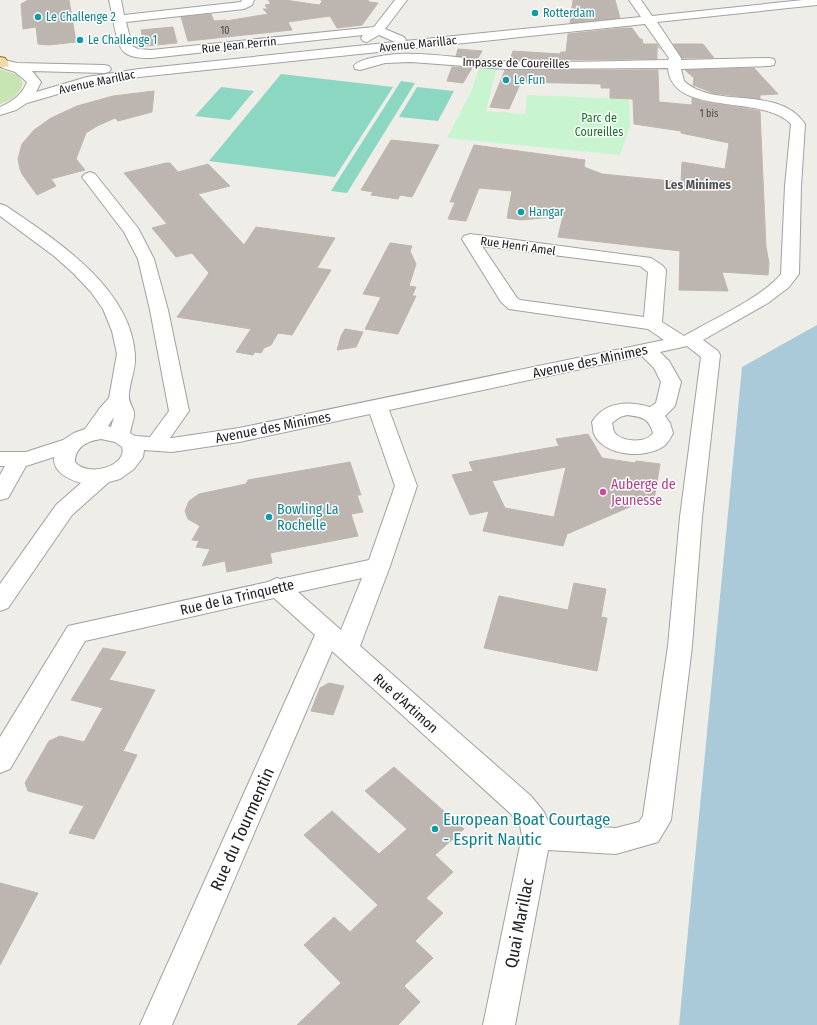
<svg xmlns="http://www.w3.org/2000/svg" width="817" height="1025" font-family="'Fira Sans Condensed',sans-serif">
  <style>
    .grass { fill: #c6e5b2 }
    .park { fill: #c8f5d0 }
    .pitch { fill: #8cd7c1 }
    .water { fill: #abcad9 }
    .building { fill: #bdb6b0; stroke: #c0b6ab; fill-rule: evenodd }
    .lines { fill: none; stroke-linecap: round; stroke-linejoin: round }
    .minor-casing { stroke: #a1a1a1; stroke-width: 2 }
    .major-casing { stroke: #8e700e; stroke-width: 2 }
    .minor { fill: #fff; fill-rule: evenodd }
    .major { fill: #f4daa8; fill-rule: evenodd }
    .culture-dot { fill: #0f9aa8; stroke: #fff; stroke-width: 1.5 }
    .hotel-dot { fill: #d1479c; stroke: #fff; stroke-width: 1.5 }
    .labels { text-anchor: middle; stroke-width: 3; stroke-linejoin: round; paint-order: stroke }
    .far-number-label { font-size: 10px; fill: #474644 }
    .far-culture-label { font-size: 12px; fill: #0d838f; stroke: #fff; text-anchor: start }
    .far-street-label { font-size: 12px; fill: #202020; stroke: #fff }
    .far-park-label { font-size: 12px; fill: #167627; stroke: #fff }
    .far-quarter-label { font-size: 13px; font-weight: bold; fill: #535353; stroke: #fff }
    .street-label { font-size: 14px; fill: #202020; stroke: #fff }
    .hotel-label { font-size: 14px; fill: #b23c85; stroke: #fff; text-anchor: start }
    .culture-label { font-size: 14px; fill: #0d838f; stroke: #fff; text-anchor: start }
    .near-culture-label { font-size: 17px; fill: #0d838f; stroke: #fff; text-anchor: start }
    .near-street-label { font-size: 17px; fill: #202020; stroke: #fff }
  </style>
  <rect width="100%" height="100%" fill="#efede7"/>
  <!-- grass -->
  <path class="grass" d="M0,69L18,75L23,83C19,95 12,100 0,104Z"/>
  <!-- park -->
  <path class="park" d="M479,67L497,68L486,111L525,114L527,95L629,99L630,126L620,155L447,138L472,90Z"/>
  <!-- pitch -->
  <g class="pitch">
    <path d="M281,74L393,87L335,177L209,161Z"/>
    <path d="M401,81L415,83L347,193L331,191Z"/>
    <path d="M221,87L254,91L230,120L195,116Z"/>
    <path d="M417,87L454,91L438,121L399,117Z"/>
  </g>
  <!-- water -->
  <path class="water" d="M817,325V1025H679L742,367Z"/>
  <!-- building -->
  <g class="building">
    <path d="M28,0H69L76,42L49,45L38,44L36,27L23,29L21,4Z"/>
    <path d="M268,0H285L319,5L322,2L321,0H368L369,2L378,3L362,25L337,28L330,16L288,22L292,30L188,41L181,17L211,14L214,21L226,20V21L268,14L263,9H268L265,5L271,4Z"/>
    <path d="M573,0H615L620,18L570,23Z"/>
    <path d="M173,27L177,43L145,46L141,30Z"/>
    <path d="M623,28H632L640,39H642L643,44H657L660,49L657,45V59L510,60L513,51L560,54L561,52H566L568,34Z"/>
    <path d="M673,44H703L714,58H682Z"/>
    <path d="M458,49L482,51L478,58L456,56Z"/>
    <path d="M452,67L472,68L463,83L447,81Z"/>
    <path d="M754,68L778,94L760,95V99L713,93L693,85L694,78L685,70Z"/>
    <path d="M505,70H658L659,102L692,105V98L701,101L760,111L766,247L769,263L768,275L722,272L728,291L679,290L680,251L558,237L563,216L521,220L507,218L512,191L479,188L466,221L448,219L455,202H450L474,145L585,160L584,167L602,174L681,182L682,162L725,169L729,143L681,133V131L634,124L633,99L610,98V88H601V84L521,82L509,109L490,107Z"/>
    <path d="M154,91L152,112L118,121L115,118L97,126L86,133L76,159L85,170L51,179L56,186L37,195L22,174L20,169L18,159L22,144L34,130L51,118L77,106L113,96Z"/>
    <path d="M391,140L439,145L412,197L400,195L398,199L371,195L373,192L361,190Z"/>
    <path d="M166,163H170L178,172L208,164L230,186L198,194L244,245L256,227L335,238L317,268L331,270L292,335L278,333L271,345L264,348L261,353L255,352L253,355L236,352L251,329L177,317L209,273L192,253L176,257L152,228L167,224L124,173Z"/>
    <path d="M390,243L412,246L410,251L416,264L409,286L416,287L412,296H416L398,334L365,329L381,297L363,294Z"/>
    <path d="M345,329L363,332L356,347L337,350L341,336Z"/>
    <path d="M588,434L602,458L635,463L636,461L660,464L653,506L639,503L567,534L563,546L483,531L489,511L470,515L452,475L473,471L469,462L559,446L556,439ZM566,467L554,517L505,508L492,481Z"/>
    <path d="M350,462L361,495H357L363,512L351,514L358,536L270,553L272,563L227,572L225,561L202,566L210,549L196,547L199,541L192,540L200,526L188,519L185,511L189,501L199,494L246,484L248,480Z"/>
    <path d="M574,583L606,589L601,617L607,618L597,671L484,648L499,596L568,610Z"/>
    <path d="M103,648L126,652L109,680L155,690L123,751L137,755L94,839L69,833L84,806L28,791L25,783L49,741L60,736L84,742L103,708L71,700Z"/>
    <path d="M329,683L344,686L333,715L311,711L320,688Z"/>
    <path d="M394,767L464,829L435,855L453,872L426,898L443,913L415,941L433,958L404,986L420,1002L398,1025H297L341,983L304,945L334,917L350,932L378,905L304,835L332,811L379,854L407,829L365,791Z"/>
    <path d="M0,883L38,893L0,965Z"/>
  </g>
  <g class="lines">
    <!-- minor casing -->
    <g class="minor-casing">
      <path id="minor" d="M109,0H121L124,15L241,2L242,0H254L252,5L244,9L126,22L132,46L138,49L151,50L374,27L395,0H407L385,29L404,37L406,40L405,41L641,17L629,0H641L652,16L803,0H817V5L657,22L681,58V60L769,58L774,59L775,62L774,65L769,66L681,69L684,81C715,110 778,84 805,124L801,186L799,274L789,287L768,303L703,340L718,351L720,355L702,517L692,646L671,820L658,842L616,854L548,850L515,1025H483L522,836L520,825L511,814L332,651L172,1025H140L315,635L274,598L85,641L10,769L0,773V737L68,626L268,582L277,578L280,579L369,560L395,486L370,414L239,442L172,452L144,450L143,457L134,469L120,479L109,482L72,515L8,608L0,611V584L56,505L81,483C69,479 53,473 54,457L26,466L8,498L0,500V475L5,466H0V452H26L63,440L74,433L85,429L100,408L109,398L117,354L112,331L103,309L91,292L73,273L54,256L0,216V204L6,206C56,240 131,288 135,355C136,369 130,381 129,394C128,402 132,405 134,412C135,418 131,426 130,433L135,436L150,437L169,411L150,310L138,259L124,232L82,177L85,174L90,172L95,174L138,228L154,259L168,310L189,411L170,438H172L239,428L664,340L648,329L509,309L501,302L462,239L464,236L470,234L651,258L663,266L666,270L662,322L684,336C711,320 763,297 781,274L785,186L791,124C762,93 672,118 668,68L506,69L411,62L385,63L360,70L355,69L354,66C359,58 387,55 397,54C430,52 464,59 497,61C554,63 611,61 668,60L669,58L645,24L139,77L89,85L27,103L16,110L0,115V107C12,102 22,95 27,82L15,72L0,67V59L17,63L104,65L109,66L111,69L109,72L104,73L32,71L41,82L36,92L87,77L139,69L395,42L379,35L367,42L363,41L361,38L363,35L151,58C142,58 131,58 124,52C116,45 112,11 109,0ZM482,246L640,266L648,272L644,317L520,300L517,298ZM687,346L701,357L680,517L668,646L643,816L639,822L616,828L549,824L544,812L531,796L360,646L390,566L417,486L389,410L642,356L654,368L661,382L656,403L650,407C629,401 605,401 592,422C593,426 593,431 594,434C605,457 646,459 664,446C668,443 671,437 673,433L670,423L665,416L675,406L681,382L669,361L660,352ZM627,415C642,417 649,418 653,433C646,444 621,442 614,432C613,430 613,426 612,423L620,417ZM114,417L111,427L108,426ZM101,439L115,442L122,447C128,466 88,478 75,462C75,447 87,441 101,439ZM362,578L341,630L298,592Z"/>
    </g>
    <!-- major casing -->
    <g class="major-casing">
      <path id="major" d="M0,57L5,58L9,64L8,67H0Z"/>
    </g>
    <!-- minor -->
    <use href="#minor" class="minor"/>
    <!-- major -->
    <use href="#major" class="major"/>
  </g>
  <!-- markers -->
  <g class="culture-dot">
    <circle cx="535" cy="13" r="4"/>
    <circle cx="38" cy="17" r="4"/>
    <circle cx="80" cy="40" r="4"/>
    <circle cx="506" cy="80" r="4"/>
    <circle cx="521" cy="212" r="4"/>
    <circle cx="269" cy="517" r="4"/>
    <circle cx="435" cy="829" r="4"/>
  </g>
  <circle class="hotel-dot" cx="603" cy="492" r="4"/>
  <g class="labels">
    <!-- far-number labels -->
    <g class="far-number-label">
      <text x="225" y="34">10</text>
      <text x="709" y="117">1 bis</text>
    </g>
    <!-- far-culture labels -->
    <g class="far-culture-label">
      <text x="543" y="17">Rotterdam</text>
      <text x="46" y="21">Le Challenge 2</text>
      <text x="88" y="44">Le Challenge 1</text>
      <text x="514" y="84">Le Fun</text>
      <text x="529" y="216">Hangar</text>
    </g>
    <!-- far-street labels -->
    <g class="far-street-label">
      <text transform="translate(418 44) rotate(-6)" y="4">Avenue Marillac</text>
      <text transform="translate(239 45) rotate(-6)" y="4">Rue Jean Perrin</text>
      <text transform="translate(516 63) rotate(1)" y="4">Impasse de Coureilles</text>
      <text transform="translate(97 82) rotate(-12)" y="4">Avenue Marillac</text>
      <text transform="translate(518 246) rotate(8)" y="4">Rue Henri Amel</text>
    </g>
    <!-- far-park labels -->
    <g class="far-park-label">
      <text x="599" y="122">Parc de<tspan x="599" dy="14">Coureilles</tspan></text>
    </g>
    <!-- far-quarter labels -->
    <g class="far-quarter-label">
      <text x="698" y="189">Les Minimes</text>
    </g>
    <!-- street labels -->
    <g class="street-label">
      <text transform="translate(590 361) rotate(-12)" y="5">Avenue des Minimes</text>
      <text transform="translate(273 427) rotate(-11)" y="5">Avenue des Minimes</text>
      <text transform="translate(237 597) rotate(-13)" y="5">Rue de la Trinquette</text>
      <text transform="translate(406 703) rotate(42)" y="5">Rue d'Artimon</text>
    </g>
    <!-- hotel labels -->
    <g class="hotel-label">
      <text x="611" y="489">Auberge de<tspan x="611" dy="16">Jeunesse</tspan></text>
    </g>
    <!-- culture labels -->
    <g class="culture-label">
      <text x="277" y="514">Bowling La<tspan x="277" dy="16">Rochelle</tspan></text>
    </g>
    <!-- near-culture labels -->
    <g class="near-culture-label">
      <text x="443" y="825">European Boat Courtage<tspan x="443" dy="20">- Esprit Nautic</tspan></text>
    </g>
    <!-- near-street labels -->
    <g class="near-street-label">
      <text transform="translate(242 829) rotate(-66)" y="6">Rue du Tourmentin</text>
      <text transform="translate(519 923) rotate(-79)" y="6">Quai Marillac</text>
    </g>
  </g>
</svg>
